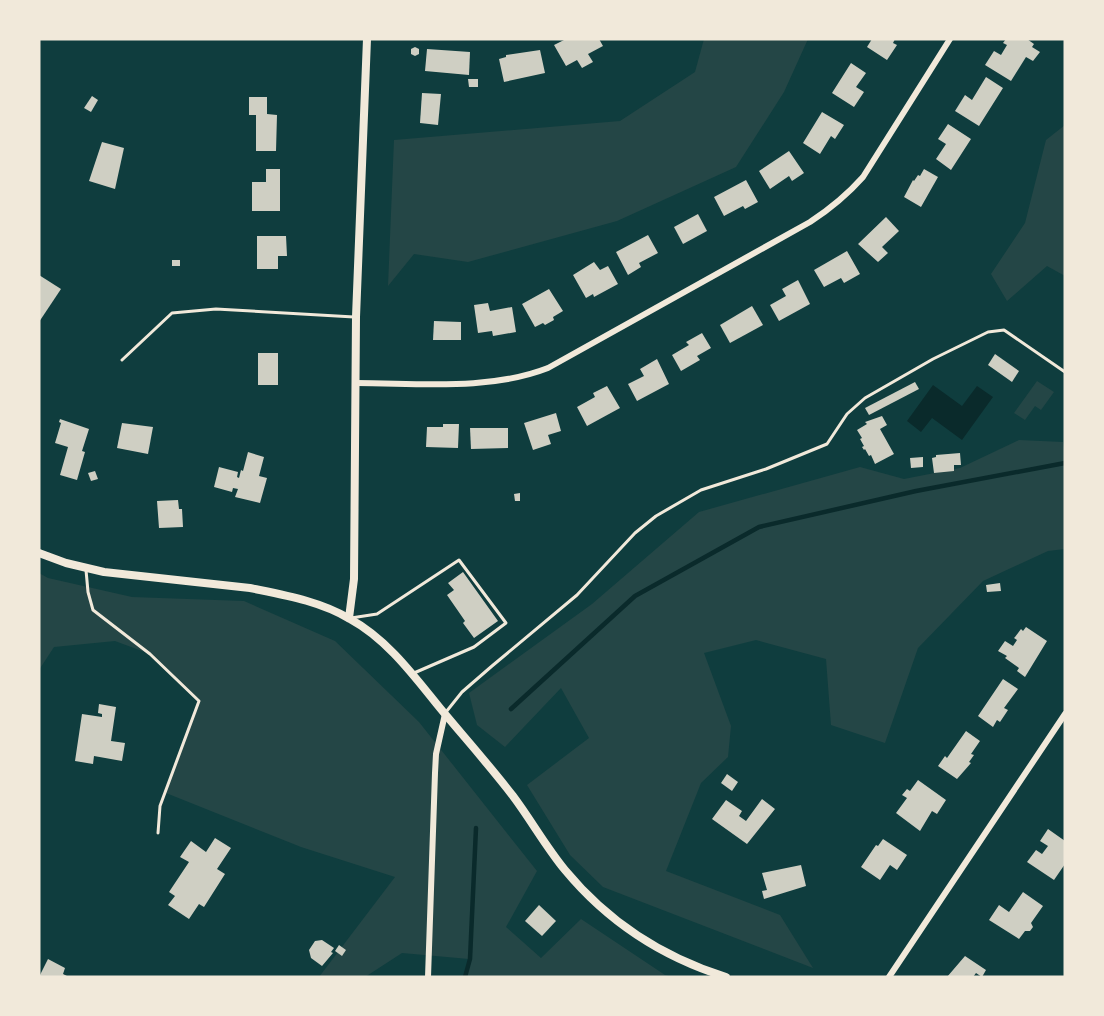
<svg xmlns="http://www.w3.org/2000/svg" width="1104" height="1016" font-family="Karla,sans-serif">
  <style>
    .green { fill: #244646 }
    .water { fill: #0a2a2b }
    .lines { fill: none; stroke-linecap: round; stroke-linejoin: round }
    .stream { stroke: #0a2a2b; stroke-width: 4.5 }
    .building { fill: #cfcfc3 }
    .service { stroke: #f1e9da; stroke-width: 3 }
    .minor { stroke: #f1e9da; stroke-width: 6 }
    .tertiary { stroke: #f1e9da; stroke-width: 8 }
  </style>
  <rect width="100%" height="100%" fill="#0f3d3e"/>
  <!-- green -->
  <g class="green">
    <path d="M704,39H808L784,92L736,167L617,221L468,262L414,254L388,286L394,140L620,121L695,72Z"/>
    <path d="M1065,125V276L1047,266L1007,301L991,274L1025,223L1046,140Z"/>
    <path d="M1037,381L1054,392L1041,410L1035,406L1025,420L1014,413Z"/>
    <path d="M1019,440L1063,442L1065,455V549L1048,551L983,581L918,648L885,743L831,725L826,659L756,640L704,653L731,726L728,757L701,783L666,871L780,915L813,968L603,887L570,855L527,785L589,738L561,688L505,747L477,725L469,693L592,604L699,512L860,467L904,479L960,468Z"/>
    <path d="M39,573L48,578L132,597L244,601L335,641L419,722L537,871L506,927L541,958L581,919L665,975L672,977H465L469,959L402,953L365,977H319L395,877L301,847L166,793L199,701L150,654L115,641L54,647L39,670Z"/>
  </g>
  <!-- water -->
  <path class="water" d="M933,385L962,406L977,386L993,397L962,440L932,418L921,432L907,421Z"/>
  <g class="lines">
    <!-- stream -->
    <g class="stream">
      <path d="M511,709L635,596L759,527L916,491L1065,463"/>
      <path d="M465,977L470,959L476,828"/>
    </g>
  </g>
  <!-- building -->
  <g class="building">
    <path d="M566,39H599L603,46L588,54L593,62L582,68L577,60L566,66L554,45Z"/>
    <path d="M872,39H895L893,43L897,45L887,60L867,47Z"/>
    <path d="M1006,39H1027L1034,44L1032,47L1040,52L1033,61L1026,57L1011,81L985,65L994,51L1001,55L1007,45L1003,43Z"/>
    <path d="M415,47L419,49V54L415,56L411,54V49Z"/>
    <path d="M427,49L470,52L469,75L425,71Z"/>
    <path d="M540,50L545,73L504,82L499,59L506,57V55Z"/>
    <path d="M851,63L866,73L856,87L864,92L854,107L832,93Z"/>
    <path d="M986,77L1003,88L979,126L955,111L965,95L972,100Z"/>
    <path d="M468,79H478V87H469Z"/>
    <path d="M422,93L441,94L438,125L420,123Z"/>
    <path d="M92,96L98,100L91,112L84,108Z"/>
    <path d="M249,97H267V114L277,115L276,151H256V115H249Z"/>
    <path d="M822,112L844,125L835,139L831,136L820,154L803,143Z"/>
    <path d="M948,124L971,139L951,170L936,159L946,144L938,139Z"/>
    <path d="M102,142L124,148L115,189L89,181Z"/>
    <path d="M789,151L804,173L792,181L789,176L770,189L759,171Z"/>
    <path d="M266,169H280V211H252V182H266Z"/>
    <path d="M924,169L938,177L921,207L904,197L913,180L914,181L918,175L920,176Z"/>
    <path d="M746,180L758,202L745,209L743,206L724,216L714,197Z"/>
    <path d="M698,214L707,231L683,244L674,227Z"/>
    <path d="M886,217L899,231L882,247L888,253L878,262L858,244Z"/>
    <path d="M648,235L658,253L639,263L641,267L628,275L616,252Z"/>
    <path d="M257,236H286L287,256H278V269H257Z"/>
    <path d="M847,251L860,274L844,283L841,278L824,287L814,270Z"/>
    <rect x="172" y="260" width="8" height="6"/>
    <path d="M594,262L600,270L608,266L618,284L594,297L593,294L586,298L573,275Z"/>
    <path d="M39,275L61,289L39,322Z"/>
    <path d="M798,280L810,304L779,321L770,305L786,296L782,289Z"/>
    <path d="M549,289L563,311L553,317L554,320L545,325L543,323L535,327L522,304Z"/>
    <path d="M488,303L490,311L512,307L516,332L493,336L492,331L478,333L474,305Z"/>
    <path d="M752,306L763,325L730,343L720,325Z"/>
    <path d="M434,321L461,322V340H433Z"/>
    <path d="M702,333L711,348L697,356L700,360L681,371L672,355L689,345L686,342Z"/>
    <rect x="258" y="353" width="20" height="32"/>
    <path d="M995,354L1019,371L1012,382L988,365Z"/>
    <path d="M657,359L669,384L637,401L628,384L644,376L640,369Z"/>
    <path d="M915,382L919,389L869,415L865,408Z"/>
    <path d="M607,386L620,408L587,426L577,407L595,397L593,393Z"/>
    <path d="M556,413L561,431L548,435L551,444L533,450L524,423Z"/>
    <path d="M882,416L887,425L880,429L894,454L875,464L871,455L869,456L865,449L864,450L862,447L864,446L860,439L862,438L857,430L867,424L865,422Z"/>
    <path d="M60,419L89,429L82,451L85,452L77,480L60,475L68,447L55,443L61,423L59,422Z"/>
    <path d="M122,423L153,427L148,454L117,448Z"/>
    <path d="M443,424H459L458,448L426,447L427,427H443Z"/>
    <path d="M470,428H508V448L471,449Z"/>
    <path d="M248,452L264,457L259,476L267,478L260,503L235,497L238,489L233,488L232,492L214,487L219,467L238,472L237,477L239,478L241,470L243,471Z"/>
    <path d="M960,453L961,465H954V471L934,473L932,458L936,457V455Z"/>
    <path d="M923,457V467L911,468L910,458Z"/>
    <path d="M95,471L98,479L91,481L88,473Z"/>
    <path d="M520,493V501H515L514,494Z"/>
    <path d="M178,500L179,509H182L183,527L159,528L157,501Z"/>
    <path d="M463,572L498,621L474,638L463,623L465,621L447,595L454,590L448,583Z"/>
    <path d="M1000,583L1001,591L987,592L986,585Z"/>
    <path d="M1026,627L1047,641L1025,677L1017,671L1019,668L1005,658L1007,656L998,651L1005,641L1013,646L1017,640L1014,638L1015,637L1021,629L1023,631Z"/>
    <path d="M1003,679L1018,689L1004,708L1008,710L1000,722L997,720L993,727L978,716Z"/>
    <path d="M99,704L116,707L111,741L125,743L122,761L94,756L93,764L75,761L82,714L102,717V714L98,713Z"/>
    <path d="M966,731L980,741L971,754L974,755L969,762L971,763L957,779L938,766L945,756L947,758Z"/>
    <path d="M727,774L738,782L732,791L721,783Z"/>
    <path d="M918,780L946,800L937,814L932,811L920,831L896,813L907,798L902,795L907,789L910,791Z"/>
    <path d="M762,799L775,809L747,844L712,819L726,800L742,811L739,816L746,821Z"/>
    <path d="M1048,829L1065,841V864L1054,880L1027,862L1036,850L1042,854L1048,846L1040,841Z"/>
    <path d="M215,838L231,848L217,869L225,874L204,907L199,904L189,919L168,905L175,896L169,892L189,862L180,857L191,841L206,852Z"/>
    <path d="M883,839L907,855L897,870L890,865L880,880L861,867L876,845L878,846Z"/>
    <path d="M801,865L806,886L764,899L762,891L767,890L762,873Z"/>
    <path d="M1023,892L1043,906L1031,923L1033,927L1030,931H1025L1019,939L989,920L999,905L1009,912Z"/>
    <path d="M539,905L556,921L542,936L525,921Z"/>
    <path d="M322,940L334,948L331,952L333,953L322,966L311,958L309,950L315,941Z"/>
    <path d="M339,945L346,950L342,956L335,951Z"/>
    <path d="M965,956L986,970L982,977L976,973L973,977H947Z"/>
    <path d="M48,959L65,968L63,974L69,977H39Z"/>
  </g>
  <g class="lines">
    <!-- service -->
    <g class="service">
      <path d="M122,360L172,313L216,309L354,317"/>
      <path d="M86,570L88,592L93,610L150,654L199,701L160,806L158,833"/>
      <path d="M351,618L377,614L459,560L506,623L474,647L414,673"/>
      <path d="M446,712L462,692L492,666L577,595L635,533L656,516L701,490L766,469L827,444L847,414L865,398L933,359L988,332L1004,330L1065,372"/>
    </g>
    <!-- minor -->
    <g class="minor">
      <path d="M356,383C419,383 489,391 548,368L810,222C830,209 847,195 863,177L950,39"/>
      <path d="M428,977L435,773L436,754L445,714"/>
      <path d="M889,977L1065,714"/>
    </g>
    <!-- tertiary -->
    <g class="tertiary">
      <path d="M39,553L66,563L104,572L250,588C284,595 320,601 350,619C387,639 414,676 440,708C464,737 490,766 513,796C531,820 546,847 565,870C608,922 662,957 726,977"/>
      <path d="M349,618L354,579L356,317L367,39"/>
    </g>
  </g>
  <!-- border -->
  <rect width="1104" height="1016" fill="none" stroke="#f1e9da" stroke-width="81"/>
</svg>
